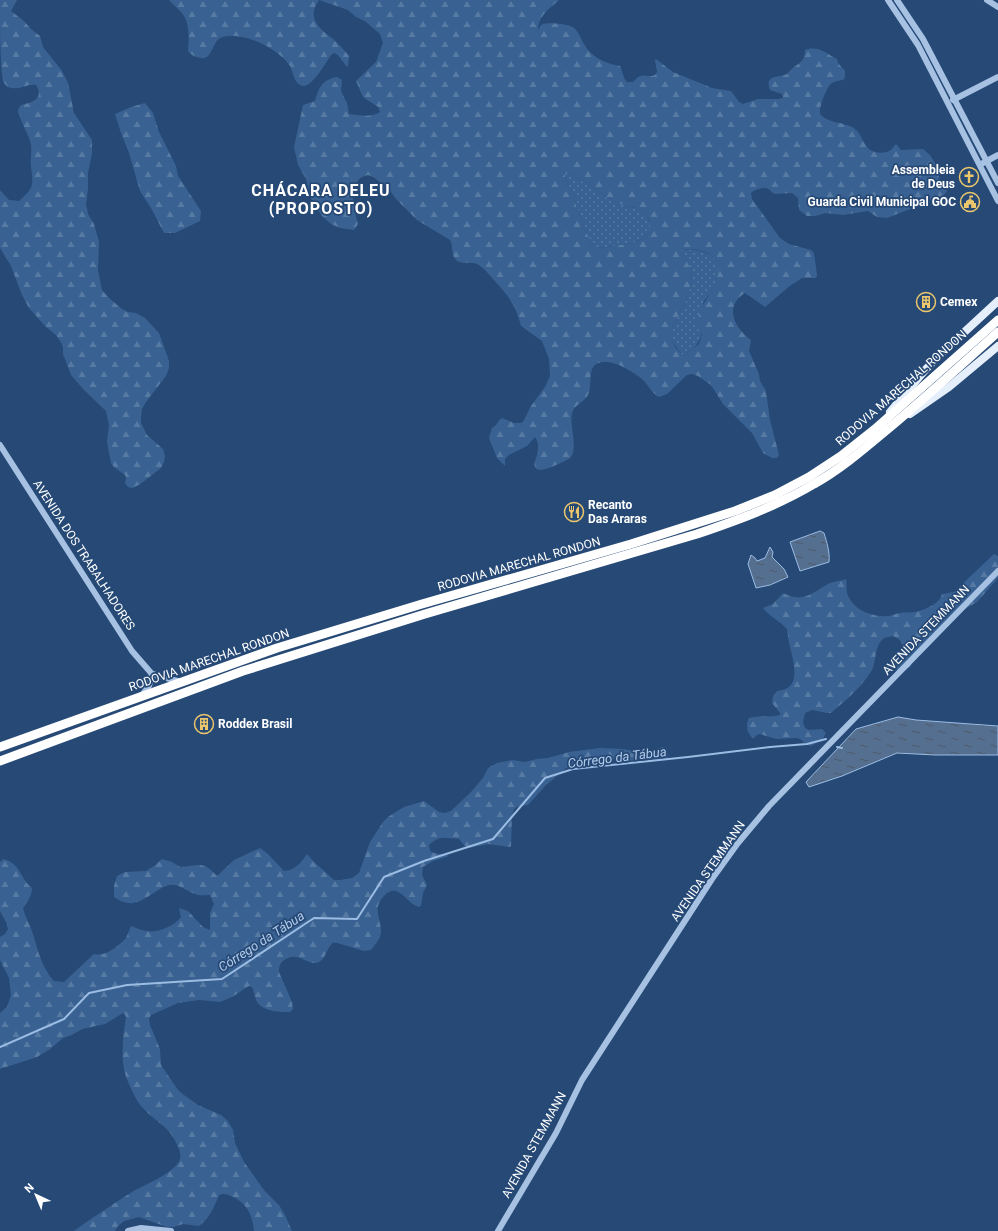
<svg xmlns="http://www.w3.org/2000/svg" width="998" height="1231" font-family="Roboto,sans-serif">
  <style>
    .grass { fill: url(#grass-dots) }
    .forest { fill: url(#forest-firs); fill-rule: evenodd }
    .water { fill: url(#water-ripples); stroke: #9bbce3 }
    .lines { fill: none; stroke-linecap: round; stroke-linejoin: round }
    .stream { stroke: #9bbce3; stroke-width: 2 }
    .minor { stroke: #a6c1e2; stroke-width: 6 }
    .major { stroke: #e5eefb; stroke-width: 8 }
    .highway { stroke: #fff; stroke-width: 9 }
    .labels { text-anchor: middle; stroke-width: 3.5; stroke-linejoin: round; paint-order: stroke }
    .poi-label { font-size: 12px; font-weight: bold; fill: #fff; stroke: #264976; text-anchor: start }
    .street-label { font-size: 12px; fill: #fff; stroke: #264976 }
    .water-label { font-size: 13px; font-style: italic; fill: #b1cbea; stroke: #264976 }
    .district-label { font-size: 16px; font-weight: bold; letter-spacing: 1px; fill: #fff; stroke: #264976 }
  </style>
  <defs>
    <pattern id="grass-dots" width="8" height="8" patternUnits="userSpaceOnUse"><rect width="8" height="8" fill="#396293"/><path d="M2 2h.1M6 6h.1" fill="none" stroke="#577aa3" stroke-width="1.8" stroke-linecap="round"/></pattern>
    <pattern id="forest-firs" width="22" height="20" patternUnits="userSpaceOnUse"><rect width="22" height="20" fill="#396293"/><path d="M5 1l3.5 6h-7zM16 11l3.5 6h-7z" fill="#577aa3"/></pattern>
    <pattern id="water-ripples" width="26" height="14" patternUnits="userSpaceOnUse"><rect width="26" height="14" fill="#556f91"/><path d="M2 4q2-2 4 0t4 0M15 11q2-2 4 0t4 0" fill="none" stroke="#505a68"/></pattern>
  </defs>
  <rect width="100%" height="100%" fill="#264976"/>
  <!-- grass -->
  <g class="grass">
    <path d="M563,171L588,184L604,196L627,207L638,208L646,214L650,222V232L642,239L633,243L601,248L592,244L588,236L576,205L574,195L569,187Z"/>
    <path d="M681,250C699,249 725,252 717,278C716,283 713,287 711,292C708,296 703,300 703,305C698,331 710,339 683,356L671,340V330L686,301L692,281L691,270Z"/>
  </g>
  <!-- forest -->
  <g class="forest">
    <path d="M0,0H17L11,11L24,21L31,29L40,36L43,47L62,71L68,83L74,113L92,140V153L88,173V189L86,204L88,214L94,224L99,242L98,270L102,290L109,298L122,309L128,312L136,313L145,318L159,333L169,361V368L166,376L146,402L142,409L141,418V423L147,435L163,449L165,456L164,462L161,468L139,485L132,488L128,487L125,483L126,478L125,475L114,467L111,463L107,442L109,425L106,411L84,390L71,375L63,354V348L62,344L56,335L45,326L29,308L22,295L11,266L0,248V190L9,200L19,201C35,187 33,186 31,166C30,159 32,152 31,145C30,136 17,115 18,110C18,110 21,105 21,105C31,103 45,99 36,85C28,83 20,90 12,88C8,88 4,84 3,81C0,61 0,22 0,0Z"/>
    <path d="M169,0H559C549,9 538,16 538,31C539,28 540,25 543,24C548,22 570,24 574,28C578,31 581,39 584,44C591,57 606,64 620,66C623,72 623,78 627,82H633C644,70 643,79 655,75L657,72L655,60L656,59L673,72L712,88L731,91L739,102L743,104L758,99H778L783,98L782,94L770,90C764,74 779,78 787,74C789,72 791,69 794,67C801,62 805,60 805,50C818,45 827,54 837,59L838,63L845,71V77L843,80C837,81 833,81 829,86C826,90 817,111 821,115C828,123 843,122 852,127C861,132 861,139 867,147C871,153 883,154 889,151C892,150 894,146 896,144L901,150L923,149L930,155L935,163L941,184L947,191L944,195L937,198L924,201L910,209L887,218L877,217L868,211L843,215L826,213L815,216H807L799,210L798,198L792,193L775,194C773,193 771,192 770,190C765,186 756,189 751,193L752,199L780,238L789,244L811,250L814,253L817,275L816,278H802L791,285L765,307L745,293C723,307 735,328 751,340L749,351L759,374L760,381L766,391L770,420L779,455L777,458H772L763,453L752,433L723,404L711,385L698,376L692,374L687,375L667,394L659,397C653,394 649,387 645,382C638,374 616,361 605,362C584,362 594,384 588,395C584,402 574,405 572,413C569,426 579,449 570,458C566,461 560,463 556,465C549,468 544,471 536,469L534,464C537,456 541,445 535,437L527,446L509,455L505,459V466L497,458L489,438L492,428C497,426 497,421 502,418L514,423H520L523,422L531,406L545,387L550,376L549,359L542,341L521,326C516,305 507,294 493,279C488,273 483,267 477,264C470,261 461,265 456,260C450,254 454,247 450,240L417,220L397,200L387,187L373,177L368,175C345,180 354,209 358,224L354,230L340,228L331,224L322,216L312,201L306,179L298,165L294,147L303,105L315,101C319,87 322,80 337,77L342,80L341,91L347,103L349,114C359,115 372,118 380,112L378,107L363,97L356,81L376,62L383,43L380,34L365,21L356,17L348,10L319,0C306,18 319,28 333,39C339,44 344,50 349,56L348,66L347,67L338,55L334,53L331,55C326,62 310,92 300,85C294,82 293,72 290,66C283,55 265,44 253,40C245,37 228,34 220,38C212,43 212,60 201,58C195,57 191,55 188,51C189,39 190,23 182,13C178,9 173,4 169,0ZM563,171L588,184L604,196L627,207L638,208L646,214L650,221V232L642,239L633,243L601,248L592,244L588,236L576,205L574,195L569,187ZM681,250C692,249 710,249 715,260C726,281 701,299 698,320C697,322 696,324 697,326C697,328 700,332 702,334L699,344L683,356L676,348L671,340V330L686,301L692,281L691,270Z"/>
    <path d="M145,103L153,113L159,132L176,166L178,176L201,211L200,221L175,233H164L163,231L151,208L140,191L129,153L121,133L115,114L131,107Z"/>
    <path d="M994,554L998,556V578L977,602L960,612L913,658L911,666L906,670H897L893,667L902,651V645L900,640L893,636L884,638C874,646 877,659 872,670C861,688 847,699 831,713H827L812,710L805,713L803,722L805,728L809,730L822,729L826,733L822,740L811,746L806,744L800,739L796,738L776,739L760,734L757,735L753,739C747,732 745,726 749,718C760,715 770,718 780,715V713L772,703L773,696L777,691C800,690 795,667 791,651C789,644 788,637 787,629C780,621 770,617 763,608L773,604L783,593C805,604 812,592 830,583C835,581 841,581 846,579C847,584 846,587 847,592C847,597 854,605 859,609C867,614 879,617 888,616C893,616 896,613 900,613C904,612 910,613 915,612C924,610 940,604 942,594L954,592Z"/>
    <path d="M663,747L667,749L668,759L662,758L626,761L603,758L566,768L545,786L528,805L517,807L514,809L512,815L511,846L510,847L488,844L469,848L465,846L459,839C445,838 439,835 429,845L430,851C436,855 443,853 449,856L433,861L423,867L422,875L427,885L423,893L421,905L419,907C410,905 405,894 396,891C391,890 388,892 385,895C369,910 385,923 380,937C378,941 374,946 371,950L364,951L334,942C326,947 327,958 319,962C309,967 299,951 286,959C280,962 279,966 279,972L292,1002L293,1009L290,1012C280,1012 264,1012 257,1002C255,998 254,992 252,987L249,986L232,997L220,1002L199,1000L178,1003L151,1015L149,1019L150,1025L160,1049L161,1065L178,1090L184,1095L198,1105L221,1115L228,1121L233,1130L235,1143L244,1162L264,1190L279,1205L285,1215L292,1231H254C253,1215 246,1202 231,1196C227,1194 223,1193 219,1195C214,1207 210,1218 199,1226L183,1224L174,1227H167L139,1217L124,1221L118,1226L115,1231H74C93,1217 112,1205 132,1192C146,1184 168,1176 178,1163C181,1159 181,1154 179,1149C170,1125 157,1124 142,1107C136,1101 129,1084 126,1077C120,1057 123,1037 126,1017L125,1015L123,1013L105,1024L82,1029L72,1035L63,1038L50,1049L37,1057L0,1069V1013L7,1007L11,995L9,978L0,960V937L5,934L8,929L7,924L0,911V862L3,859C21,863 20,879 32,888C32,896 27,902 23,908C25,917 30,924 33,934C38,951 42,968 54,981L64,982L94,954C105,957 119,946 126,938C128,934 129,930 131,926C146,932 153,934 168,927C174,924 177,922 181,917L179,908L188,911L203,927L210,930V913L214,904L210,895C207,895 202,896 198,895C189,893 179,883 169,885C149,891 138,914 114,897V886L117,876L125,872L146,871L154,866L162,859L172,862L180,867C200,866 202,860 217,876L234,860L260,848L268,854L284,871C294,871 302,862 307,854L314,862L334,880H340L352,878L359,873L370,842L383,822L388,817L404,807L424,801L439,812L445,813L451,811L471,792L483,778L488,768L497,763L512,760L525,762L537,759L548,758L569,752L600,748L622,749L641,752L654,750Z"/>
  </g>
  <!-- water -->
  <g class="water">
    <path d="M820,531L824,533C827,543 830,552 829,562L800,571L790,542Z"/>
    <path d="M770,547L773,552L772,557L784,569L788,577L770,585L756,588L748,564L751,555L755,558L757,561L765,558Z"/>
    <path d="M898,717L916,720L998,726V755H935L897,753L842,776L809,787L806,782L856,729Z"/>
  </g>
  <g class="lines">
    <!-- stream -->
    <g class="stream">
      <path d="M837,747L842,748"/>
      <path d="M0,1047L64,1019L89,993L127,985L222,979L314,918L357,919L384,877L424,861L493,839L545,778L573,769L688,757L770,747L807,744L826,739"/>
    </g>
    <!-- minor -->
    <g class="minor">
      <path d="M888,0L918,45L998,201"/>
      <path d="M897,0L923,39L998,183"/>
      <path d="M987,0L998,7"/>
      <path d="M953,100L998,77"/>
      <path d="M983,163L998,155"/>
      <path d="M0,445L132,651L152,674L181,682"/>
      <path d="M142,695L149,686L152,674"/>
      <path d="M128,1231L141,1228L171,1231"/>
      <path d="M498,1231L556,1133L582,1080L712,879L738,843L769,806L998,571"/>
    </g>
    <!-- major -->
    <g class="major">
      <path d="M890,412L926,369L946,349L998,301"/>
      <path d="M910,414L949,387L998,346"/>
    </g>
    <!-- highway -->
    <g class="highway">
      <path d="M0,747L277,648L422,604L631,544L735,511L775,495L809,477L841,456L875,429L998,320"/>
      <path d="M0,761L243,671L425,614L697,534C738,520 777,506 814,484C841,469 865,448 889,428C926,397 962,364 998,332"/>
    </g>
  </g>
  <!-- icons -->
  <defs>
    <g id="church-ring" transform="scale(1)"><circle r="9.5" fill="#264976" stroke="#ebc66c" stroke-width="1.5"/><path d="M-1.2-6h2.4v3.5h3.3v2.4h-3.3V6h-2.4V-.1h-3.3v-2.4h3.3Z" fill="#ebc66c"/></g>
    <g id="civic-ring" transform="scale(1)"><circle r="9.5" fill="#264976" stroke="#ebc66c" stroke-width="1.5"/><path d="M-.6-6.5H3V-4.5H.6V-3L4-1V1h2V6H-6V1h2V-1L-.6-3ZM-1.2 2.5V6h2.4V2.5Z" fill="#ebc66c"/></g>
    <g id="building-ring" transform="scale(1)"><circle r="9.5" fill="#264976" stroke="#ebc66c" stroke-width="1.5"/><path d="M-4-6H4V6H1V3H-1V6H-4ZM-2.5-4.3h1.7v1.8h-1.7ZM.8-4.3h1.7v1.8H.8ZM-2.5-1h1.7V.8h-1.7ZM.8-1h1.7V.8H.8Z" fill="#ebc66c"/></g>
    <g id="restaurant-ring" transform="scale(1)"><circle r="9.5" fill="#264976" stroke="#ebc66c" stroke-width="1.5"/><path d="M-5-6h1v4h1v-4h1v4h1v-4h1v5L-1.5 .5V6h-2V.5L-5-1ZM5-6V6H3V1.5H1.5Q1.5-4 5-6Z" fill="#ebc66c"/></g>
  </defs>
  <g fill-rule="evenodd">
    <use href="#church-ring" x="969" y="177"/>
    <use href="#civic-ring" x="970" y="202"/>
    <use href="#building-ring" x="926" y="302"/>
    <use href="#restaurant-ring" x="574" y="512"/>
    <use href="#building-ring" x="204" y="724"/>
  </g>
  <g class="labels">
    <!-- poi labels -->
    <g class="poi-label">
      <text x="955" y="174" text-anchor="end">Assembleia<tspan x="955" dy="14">de Deus</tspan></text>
      <text x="956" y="206" text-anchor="end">Guarda Civil Municipal GOC</text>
      <text x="940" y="306">Cemex</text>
      <text x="588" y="509">Recanto<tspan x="588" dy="14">Das Araras</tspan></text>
      <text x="218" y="728">Roddex Brasil</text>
    </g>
    <!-- street labels -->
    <g class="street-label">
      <text transform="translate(901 388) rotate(-41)" y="4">RODOVIA MARECHAL RONDON</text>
      <text transform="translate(84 555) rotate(57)" y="4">AVENIDA DOS TRABALHADORES</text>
      <text transform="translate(519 564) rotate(-16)" y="4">RODOVIA MARECHAL RONDON</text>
      <text transform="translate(926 630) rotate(-46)" y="4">AVENIDA STEMMANN</text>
      <text transform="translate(209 660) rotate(-19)" y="4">RODOVIA MARECHAL RONDON</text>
      <text transform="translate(708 871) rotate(-55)" y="4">AVENIDA STEMMANN</text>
      <text transform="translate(534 1145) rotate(-61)" y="4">AVENIDA STEMMANN</text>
    </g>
    <!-- water labels -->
    <g class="water-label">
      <text transform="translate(617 757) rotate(-7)" y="5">Córrego da Tábua</text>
      <text transform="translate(261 941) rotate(-33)" y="5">Córrego da Tábua</text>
    </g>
    <!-- district labels -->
    <g class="district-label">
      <text x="321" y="196">CHÁCARA DELEU<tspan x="321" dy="18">(PROPOSTO)</tspan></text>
    </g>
  </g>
  <!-- north arrow -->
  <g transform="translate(36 1195) rotate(316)" stroke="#264976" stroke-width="3" paint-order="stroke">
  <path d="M0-3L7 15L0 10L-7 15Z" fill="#ffffff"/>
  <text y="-6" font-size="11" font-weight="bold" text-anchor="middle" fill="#ffffff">N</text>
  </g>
</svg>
